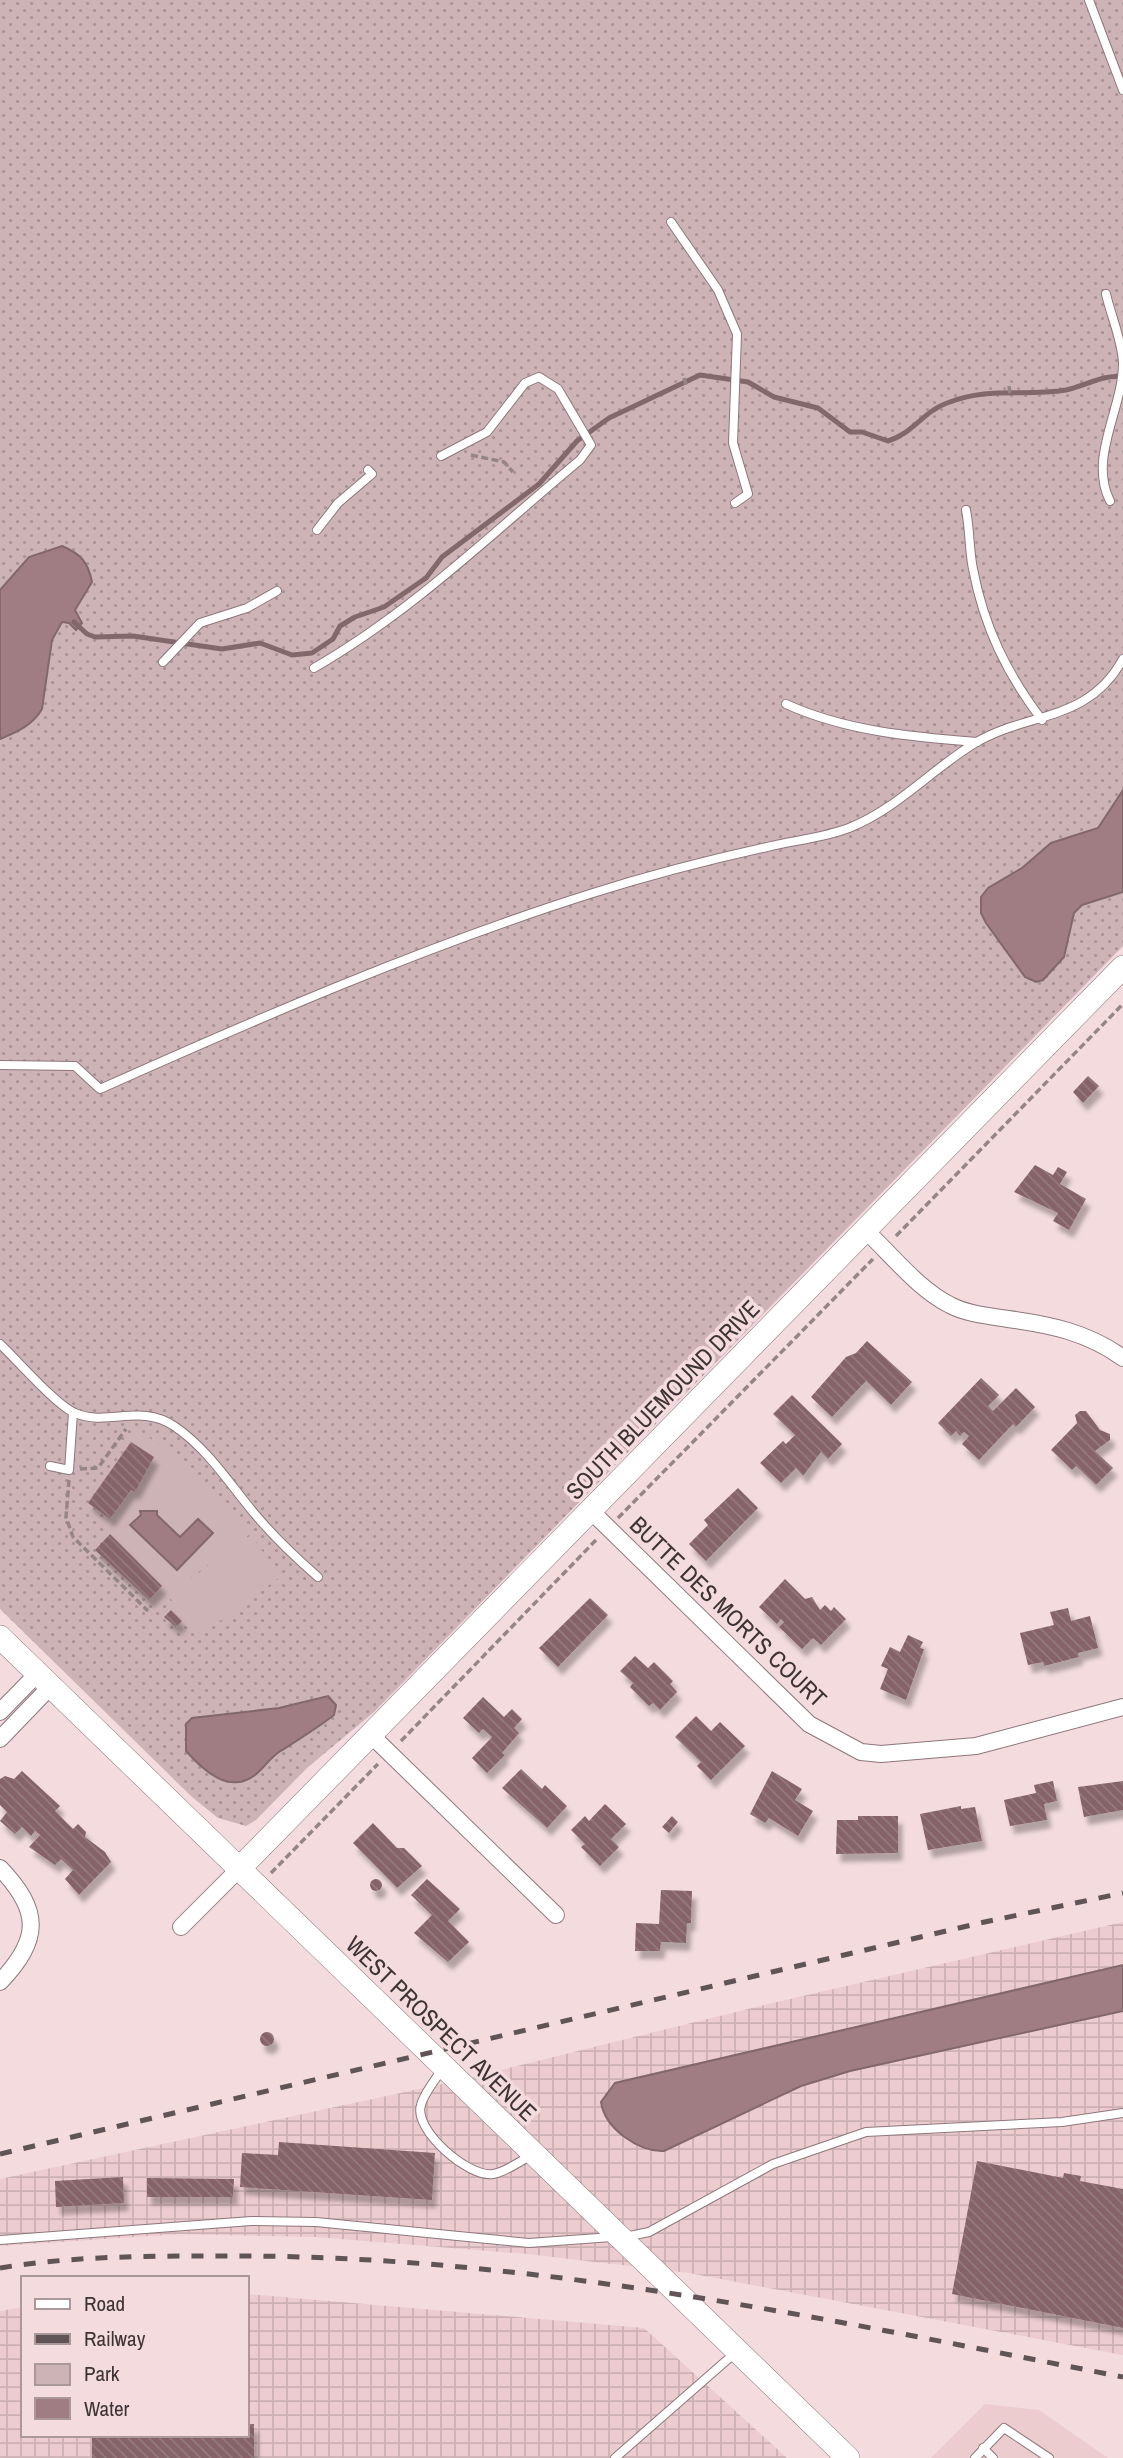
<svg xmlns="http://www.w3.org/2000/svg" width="1123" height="2458" font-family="'Archivo Narrow',sans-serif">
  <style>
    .built { fill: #edccd0 }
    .industrial { fill: url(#industrial-grid) }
    .grass { fill: url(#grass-dots) }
    .park { fill: #cdb3b6 }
    .water { fill: #a07d82; stroke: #82676b; stroke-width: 2 }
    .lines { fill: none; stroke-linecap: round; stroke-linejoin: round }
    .stream { stroke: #82676b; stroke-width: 5 }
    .building { fill: url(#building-back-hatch); filter: url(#shadow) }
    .service-casing { stroke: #8d777a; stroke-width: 10 }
    .minor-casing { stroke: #8d777a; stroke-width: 18 }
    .secondary-casing { stroke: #8d777a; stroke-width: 24 }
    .path { stroke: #968587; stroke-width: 3.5; stroke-dasharray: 7 3.5; stroke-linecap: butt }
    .service { stroke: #fff; stroke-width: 8 }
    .minor { stroke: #fff; stroke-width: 16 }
    .secondary { stroke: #fff; stroke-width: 23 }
    .rail { stroke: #615456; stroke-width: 5; stroke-dasharray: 12 12; stroke-linecap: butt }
    .labels { text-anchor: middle; stroke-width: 7; stroke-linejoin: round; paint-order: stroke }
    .street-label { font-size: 24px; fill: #3d3335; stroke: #f3dbde }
  </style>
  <defs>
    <pattern id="industrial-grid" width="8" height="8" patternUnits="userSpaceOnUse" patternTransform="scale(1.75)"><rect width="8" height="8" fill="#edccd0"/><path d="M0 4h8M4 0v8" fill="none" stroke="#ccb0b3"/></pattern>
    <pattern id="grass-dots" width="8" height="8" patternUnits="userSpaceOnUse" patternTransform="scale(1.75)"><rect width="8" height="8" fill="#cdb3b6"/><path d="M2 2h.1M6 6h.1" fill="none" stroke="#a89295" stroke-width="1.8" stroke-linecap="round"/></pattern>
    <pattern id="building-back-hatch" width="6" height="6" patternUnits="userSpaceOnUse" patternTransform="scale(1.75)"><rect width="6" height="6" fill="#856368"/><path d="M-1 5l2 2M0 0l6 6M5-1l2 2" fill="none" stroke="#957b7e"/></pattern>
    <filter id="shadow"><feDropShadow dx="4.5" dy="8" stdDeviation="2" flood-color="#0004"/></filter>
  </defs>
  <rect width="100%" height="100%" fill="#f3dbde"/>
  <!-- built -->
  <path class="built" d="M985,2404L1039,2410L1108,2458H931Z"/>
  <!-- industrial -->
  <g class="industrial">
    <path d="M1123,1922V2355L689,2273L527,2254L316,2237L180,2234L0,2246V2179L456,2081L756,2007Z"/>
    <path d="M247,2294L644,2328L787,2458H0V2311L23,2307V2435H247Z"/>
  </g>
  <!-- grass -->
  <path class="grass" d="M0,0H1123V946L374,1712L307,1768L256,1820L246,1826L218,1818L192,1797L0,1609Z"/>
  <!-- park -->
  <g class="park">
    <path d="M139,1430C184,1463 216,1490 249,1535L168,1594L155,1608L95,1550L104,1540L106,1516L88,1503Z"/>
    <path d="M251,1535L280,1577L198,1637L168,1595Z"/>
  </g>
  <!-- water -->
  <g class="water">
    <path d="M62,546C81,554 88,562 92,582L75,610L82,623L76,630L69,623L62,622L52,640L42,709C33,725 17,732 0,739V590L29,557Z"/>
    <path d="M1123,790V892L1082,905L1074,913L1064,957L1043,980L1036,982L1025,977L986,923L981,913V897L988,888L1022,868L1051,843L1098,828Z"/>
    <path d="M140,1511H157V1515L180,1537L198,1519L213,1533L177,1570L130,1525L141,1515Z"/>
    <path d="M328,1696L336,1705L334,1715C316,1729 298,1740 279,1752C270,1758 264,1768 255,1775C229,1795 203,1770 186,1751V1724L192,1718L279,1708Z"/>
    <path d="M1123,1965V2011L850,2071L801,2086L664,2151C639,2152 605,2129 601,2102L615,2083Z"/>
  </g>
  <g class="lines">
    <!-- stream -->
    <path class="stream" d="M74,622L87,634L95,637L133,636L222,649L260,643L292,655L312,653L333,639L340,626L355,617L384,607L426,578L442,557L539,484L577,441L609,418L700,375L748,382L774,397L818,408L850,432H862L888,441C912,434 924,411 947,403C989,386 1024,397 1066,390C1086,386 1102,374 1123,377"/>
  </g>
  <!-- building -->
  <g class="building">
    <path d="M1088,1076L1099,1086L1083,1103L1073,1092Z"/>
    <path d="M1035,1165L1053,1175L1058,1167L1067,1172L1060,1184L1086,1199L1069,1230L1053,1221L1058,1213L1014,1192Z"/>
    <path d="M867,1341L912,1382L891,1405L866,1381L832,1417L811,1397L846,1357L856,1353Z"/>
    <path d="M981,1378L999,1395L988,1406L993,1411L1016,1388L1035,1407L1016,1427L1013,1424L979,1460L962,1444L969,1436L964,1432L960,1436L956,1431L951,1436L938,1423Z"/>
    <path d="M792,1395L842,1444L828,1459L821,1452L803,1476L796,1468L781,1483L760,1463L783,1441L786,1444L795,1435L773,1414Z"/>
    <path d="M1080,1411H1086L1100,1430L1110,1434V1440L1095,1451L1113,1468L1096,1485L1076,1466L1072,1470L1051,1450L1077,1423L1075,1415Z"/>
    <path d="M131,1442L154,1457L135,1492L131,1490L110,1519L88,1503Z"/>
    <path d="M738,1488L758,1508L706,1561L689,1544L708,1525L704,1520Z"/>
    <path d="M110,1534L162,1586L149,1600L95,1550Z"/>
    <path d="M785,1579L805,1599L812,1597L820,1610L825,1605L831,1611L834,1607L846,1619L821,1645L813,1638L802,1649L779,1627L784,1622L781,1619L777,1624L759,1607Z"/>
    <path d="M590,1598L608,1615L558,1667L539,1648Z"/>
    <path d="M1068,1608L1071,1621L1090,1616L1098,1648L1078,1653L1079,1657L1044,1666L1043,1662L1028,1665L1020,1633L1054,1625L1050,1612Z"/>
    <path d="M171,1610L182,1621L176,1627L164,1617Z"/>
    <path d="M908,1635L923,1642L920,1648L924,1649L906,1700L880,1689L888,1669L881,1666L890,1647L900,1652Z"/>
    <path d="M635,1656L648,1668L654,1662L673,1681L670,1684L677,1692L660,1710L653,1703L649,1706L630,1687L633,1683L620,1671Z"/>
    <path d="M483,1697L504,1717L512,1709L522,1719L514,1728L519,1733L502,1753L505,1755L487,1773L472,1758L492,1737L483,1729L479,1733L463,1718Z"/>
    <path d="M696,1716L711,1731L720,1722L745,1746L711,1780L697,1766L701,1762L675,1737Z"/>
    <path d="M521,1769L542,1789L545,1785L567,1806L547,1828L502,1788Z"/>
    <path d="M22,1771L60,1806L55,1811L73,1829L78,1824L86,1832L85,1837L105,1852L111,1862L79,1895L65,1879L73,1870L61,1859L55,1865L29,1847L40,1835L35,1831L31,1836L22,1827L15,1834L0,1821L7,1812L0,1805V1779L5,1776L14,1779Z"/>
    <path d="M772,1771L802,1789L795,1800L813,1811L798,1836L769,1818L765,1823L750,1814Z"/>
    <path d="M1053,1781L1057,1801L1044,1804L1047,1820L1010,1826L1004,1800L1036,1793L1034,1785Z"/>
    <path d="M1123,1781V1810L1084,1817L1078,1787Z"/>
    <path d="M605,1804L626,1824L611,1839L619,1847L600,1866L581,1847L585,1844L571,1830L585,1816L589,1821Z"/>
    <path d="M961,1806V1809L975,1807L982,1841L928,1850L920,1814Z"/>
    <path d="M672,1816L678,1822L669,1833L662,1827Z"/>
    <path d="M858,1816H898V1853L836,1854L837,1820H858Z"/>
    <path d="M373,1823L397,1848H404L422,1866L397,1888L353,1843Z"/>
    <path d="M427,1879L460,1909L448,1921L469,1942L448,1962L414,1933L432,1915L411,1895Z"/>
    <circle cx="376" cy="1885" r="6"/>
    <path d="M661,1890L692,1891L691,1923H687L686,1943L661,1942L660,1951H635L636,1923L659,1924Z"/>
    <circle cx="267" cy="2039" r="7"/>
    <path d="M279,2142L435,2153L432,2200L240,2187L242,2153L278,2155Z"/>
    <path d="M977,2161L1063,2178L1064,2173L1081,2176L1080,2181L1123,2189V2328L952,2294Z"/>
    <path d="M123,2177L124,2203L56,2207L55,2181Z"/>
    <path d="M147,2178L234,2179L233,2197H147Z"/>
    <path d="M247,2424H254V2458H92V2435H247Z"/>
  </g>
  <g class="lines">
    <!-- service casing -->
    <g class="service-casing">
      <g id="service">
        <path d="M1089,0L1123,90"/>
        <path d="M671,222L718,290L737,334L733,443L748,494L735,503"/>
        <path d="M1106,294C1111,316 1122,340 1123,363C1123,409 1088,458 1110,501"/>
        <path d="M966,510C970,530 969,550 973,569C984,627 1007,674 1042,720"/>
        <path d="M317,530L338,503L372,474L368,470"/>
        <path d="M163,662L200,623L247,608L277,591"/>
        <path d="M314,668C413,611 492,533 580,460L591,445L558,389L539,377L525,383L487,432L441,456"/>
        <path d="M786,704C845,731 912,737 977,742"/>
        <path d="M0,1065L75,1066L100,1089C261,1017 425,946 593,893C650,875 708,860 767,847C795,840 823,838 849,828C897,809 932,769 975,743C1029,711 1088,723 1123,659"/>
        <path d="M0,1344C17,1360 57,1406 75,1413C108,1427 140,1403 174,1426C207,1448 229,1483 254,1513C273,1536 295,1557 318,1577"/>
        <path d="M50,1466L69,1470L73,1413"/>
        <path d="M443,2068C436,2079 424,2093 421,2105C413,2130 469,2178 493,2174C506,2172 520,2161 532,2155"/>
        <path d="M625,2237L649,2232L773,2164L866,2132L1062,2122L1123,2113"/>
        <path d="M0,2240L251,2221L316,2222L529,2243L612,2237"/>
        <path d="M983,2448L993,2458"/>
        <path d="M615,2458L735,2353"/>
        <path d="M975,2458L1004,2428L1049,2458"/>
      </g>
    </g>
    <!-- minor casing -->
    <g class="minor-casing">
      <g id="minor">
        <path d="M866,1231C892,1255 918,1289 950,1305C967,1314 989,1316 1008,1319C1051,1325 1087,1332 1123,1358"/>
        <path d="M591,1511L809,1724L861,1752L881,1754L976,1746L1123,1707"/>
        <path d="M0,1712L37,1674"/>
        <path d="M372,1736L556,1915"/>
        <path d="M0,1739L50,1687"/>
        <path d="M0,1868C41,1911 41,1939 0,1982"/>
        <path d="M181,1927L239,1869"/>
      </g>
    </g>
    <!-- secondary casing -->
    <g class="secondary-casing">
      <g id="secondary">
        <path d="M0,1637L848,2458"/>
        <path d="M239,1869L1123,967"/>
      </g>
    </g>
    <!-- path -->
    <g class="path">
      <path d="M684,378L686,385"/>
      <path d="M1009,386L1010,394"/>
      <path d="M471,455L504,462L513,472"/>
      <path d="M896,1236L1123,1004"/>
      <path d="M80,1469L98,1468L126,1429"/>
      <path d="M69,1480L66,1517L73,1537L148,1611"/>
      <path d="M618,1518L873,1259"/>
      <path d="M401,1741L598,1538"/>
      <path d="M271,1873L378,1764"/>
    </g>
    <!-- service -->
    <use href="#service" class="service"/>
    <!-- minor -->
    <use href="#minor" class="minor"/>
    <!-- secondary -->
    <use href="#secondary" class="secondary"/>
    <!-- rail -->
    <g class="rail">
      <path d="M0,2154L980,1923L1123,1893"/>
      <path d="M0,2268C72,2256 148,2256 222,2256C527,2254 825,2319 1123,2377"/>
    </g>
  </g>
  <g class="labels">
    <!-- street labels -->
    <g class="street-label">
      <text transform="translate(663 1400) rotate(-46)" y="8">SOUTH BLUEMOUND DRIVE</text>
      <text transform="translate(728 1612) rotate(44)" y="8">BUTTE DES MORTS COURT</text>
      <text transform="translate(441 2029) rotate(44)" y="8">WEST PROSPECT AVENUE</text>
    </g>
  </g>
  <!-- legend -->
  <rect x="21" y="2276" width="228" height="161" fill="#f3dbde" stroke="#aa989a" stroke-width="2"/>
  <rect x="35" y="2299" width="35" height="10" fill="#ffffff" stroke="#aa989a" stroke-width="2"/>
  <text x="84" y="2311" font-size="21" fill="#3d3335">Road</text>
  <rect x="35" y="2334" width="35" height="10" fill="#615456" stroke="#aa989a" stroke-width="2"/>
  <text x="84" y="2346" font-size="21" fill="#3d3335">Railway</text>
  <rect x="35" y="2364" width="35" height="21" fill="#cdb3b6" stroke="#aa989a" stroke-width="2"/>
  <text x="84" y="2381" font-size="21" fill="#3d3335">Park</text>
  <rect x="35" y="2398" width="35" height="21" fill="#a07d82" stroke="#aa989a" stroke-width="2"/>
  <text x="84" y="2416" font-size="21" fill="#3d3335">Water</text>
</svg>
